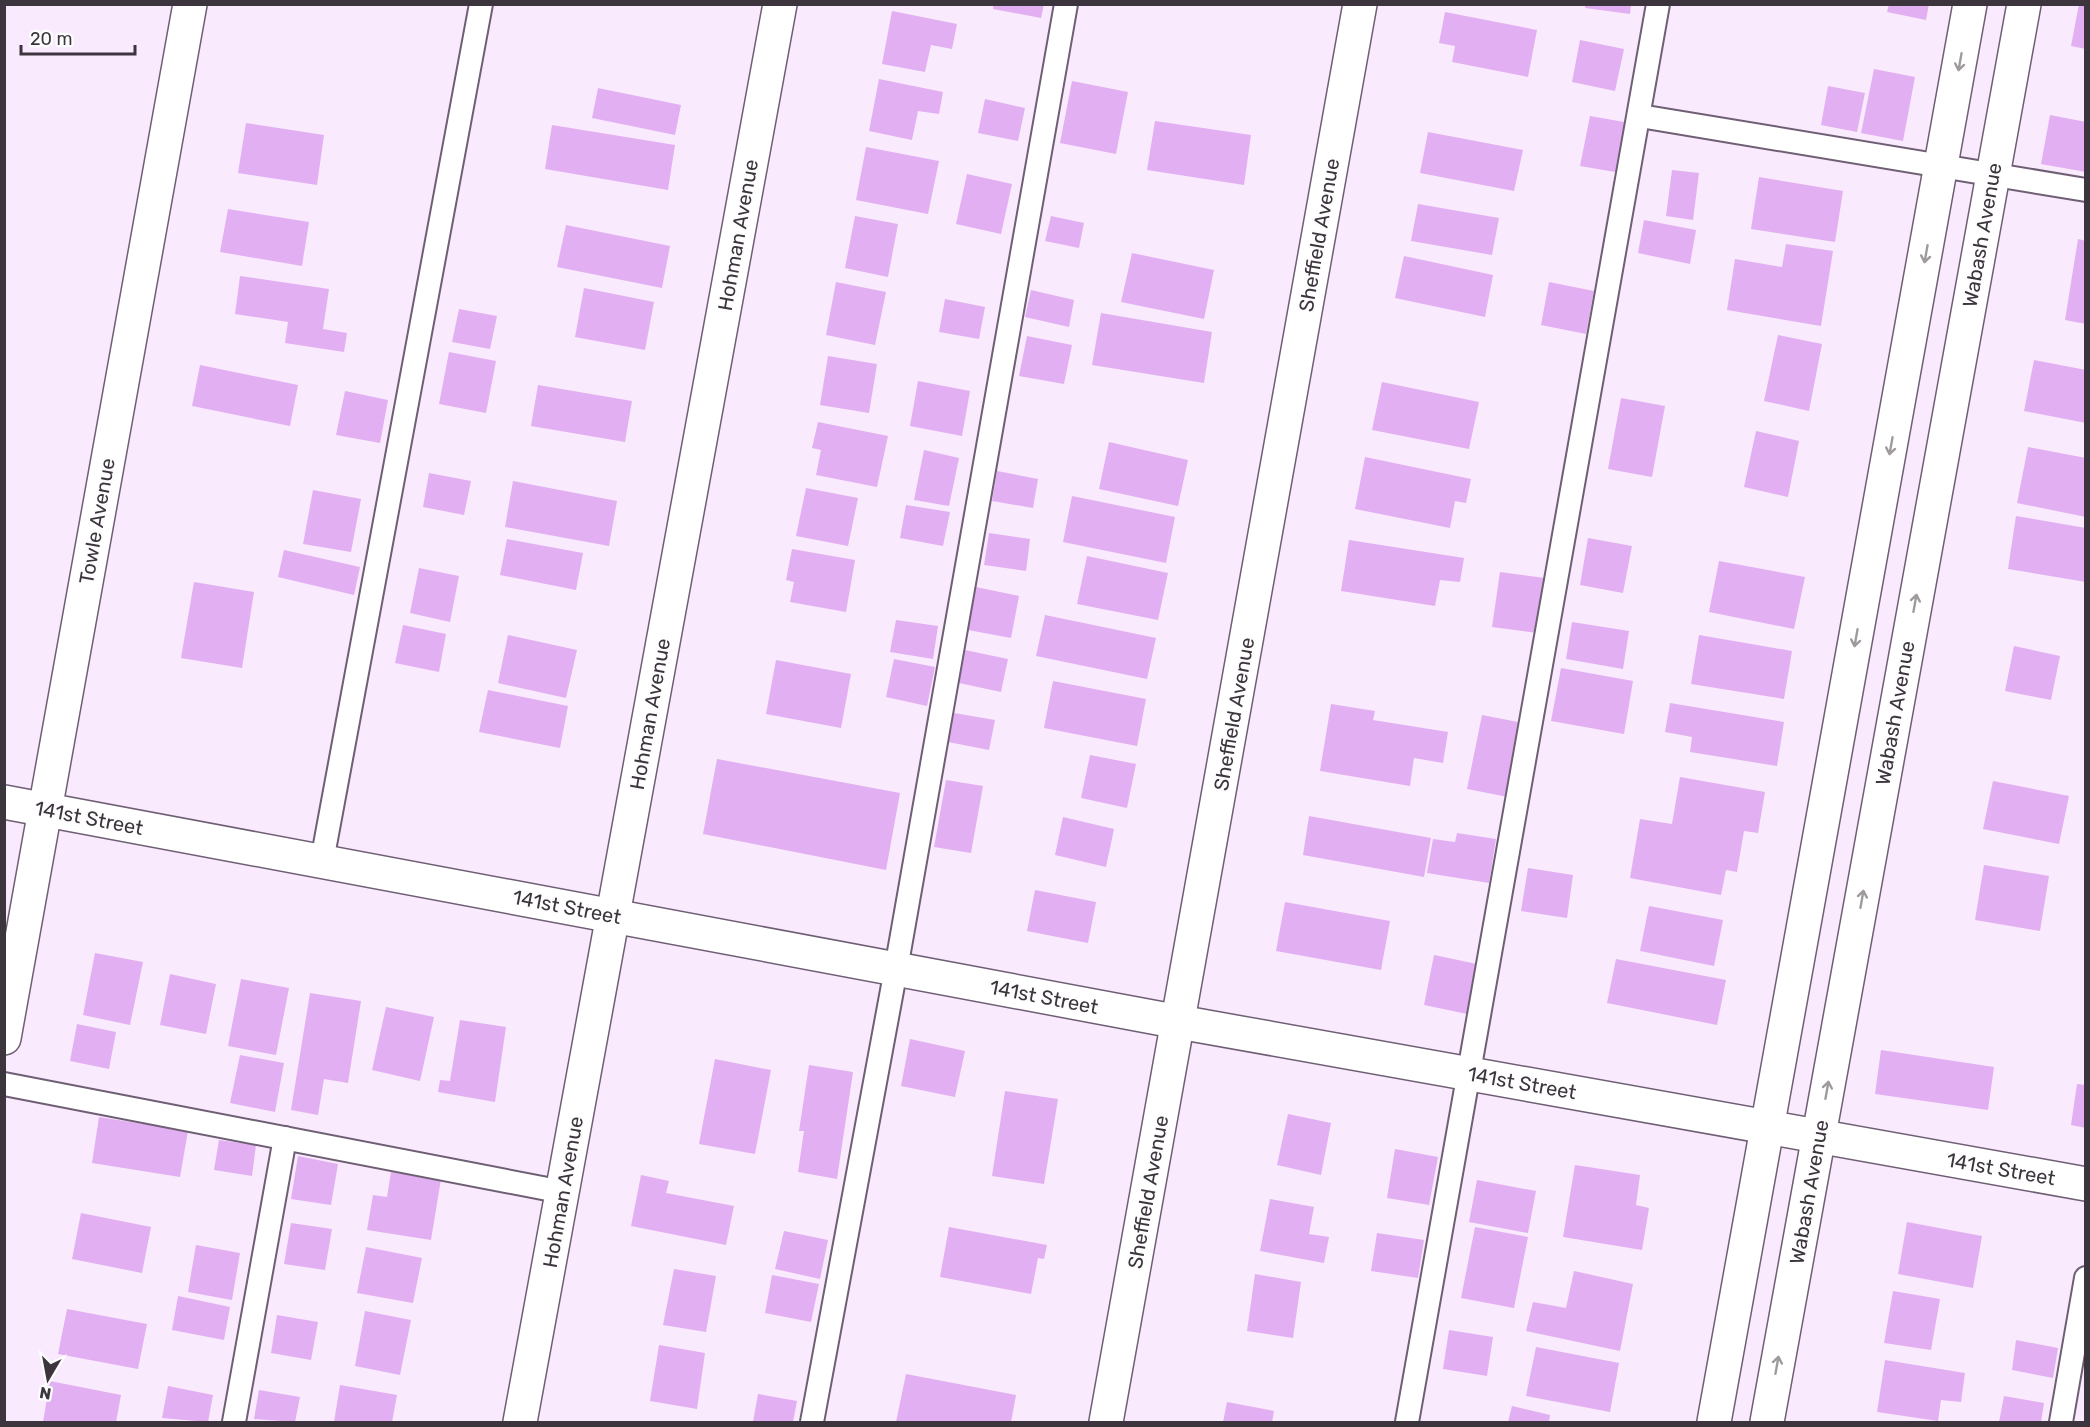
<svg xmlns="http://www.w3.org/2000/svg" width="2090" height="1427" font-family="Rubik,sans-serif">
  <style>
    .building { fill: #e2b0f2 }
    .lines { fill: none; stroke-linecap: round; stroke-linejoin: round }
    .service-casing { stroke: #6f5f74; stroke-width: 26 }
    .minor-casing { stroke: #6f5f74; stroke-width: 36 }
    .tertiary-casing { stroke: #6f5f74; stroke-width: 36 }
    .secondary-casing { stroke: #6f5f74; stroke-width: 36 }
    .service { stroke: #fff; stroke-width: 22 }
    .minor { stroke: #fff; stroke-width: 33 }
    .tertiary { stroke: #fff; stroke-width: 33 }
    .secondary { stroke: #fff; stroke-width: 33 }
    .oneway { stroke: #9e9a9e }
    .labels { text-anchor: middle; stroke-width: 4.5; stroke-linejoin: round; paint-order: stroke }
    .street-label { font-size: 20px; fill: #3c353e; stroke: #fdfdfd }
  </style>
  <rect width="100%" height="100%" fill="#f9eafd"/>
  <!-- building -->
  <g class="building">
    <path d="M994,4H1044L1041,18L993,9Z"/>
    <path d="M1586,4H1631L1630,14L1585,8Z"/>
    <path d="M1889,4H1929L1926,20L1887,12Z"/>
    <path d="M2079,4H2086V49L2071,46Z"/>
    <path d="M892,11L957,24L952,49L931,45L925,72L882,64Z"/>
    <path d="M1445,12L1537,30L1528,77L1452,62L1455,46L1439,43Z"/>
    <path d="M1580,40L1624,49L1615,91L1572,82Z"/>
    <path d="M1874,69L1915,77L1903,141L1861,133Z"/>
    <path d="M879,79L943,92L939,114L918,111L912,140L869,131Z"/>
    <path d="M1072,81L1128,92L1116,154L1060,143Z"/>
    <path d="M1828,86L1865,93L1857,132L1821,125Z"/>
    <path d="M598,88L681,105L675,135L592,118Z"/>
    <path d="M985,99L1025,108L1018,141L978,133Z"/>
    <path d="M2050,115L2086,122V172L2041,164Z"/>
    <path d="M1590,116L1630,123L1621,173L1580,166Z"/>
    <path d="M1155,121L1251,135L1244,185L1147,170Z"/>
    <path d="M246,123L324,135L317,185L238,173Z"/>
    <path d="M552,125L675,145L668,190L545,169Z"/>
    <path d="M1428,132L1523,150L1514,191L1420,173Z"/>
    <path d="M866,147L939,161L928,214L856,200Z"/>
    <path d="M1672,170L1699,173L1693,220L1666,216Z"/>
    <path d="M967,174L1012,184L1001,234L956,224Z"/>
    <path d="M1759,177L1843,191L1835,242L1751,229Z"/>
    <path d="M1418,204L1499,218L1492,255L1411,241Z"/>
    <path d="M228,209L309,222L302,266L220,252Z"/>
    <path d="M855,216L898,224L888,277L845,268Z"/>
    <path d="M1051,216L1084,223L1079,248L1045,241Z"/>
    <path d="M1644,220L1696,230L1690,264L1638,253Z"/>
    <path d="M566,225L670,246L662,288L557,267Z"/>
    <path d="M2078,239L2086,241V324L2065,320Z"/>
    <path d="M1786,244L1833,251L1821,326L1727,310L1735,259L1782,267Z"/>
    <path d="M1132,253L1214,270L1204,319L1121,302Z"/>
    <path d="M1404,256L1493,275L1485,317L1395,298Z"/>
    <path d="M240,276L329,289L323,329L347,333L344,352L285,343L288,322L235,314Z"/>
    <path d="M836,282L886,292L875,345L826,335Z"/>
    <path d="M1549,282L1594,291L1586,334L1541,325Z"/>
    <path d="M584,288L654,302L645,350L575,337Z"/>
    <path d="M1031,290L1074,300L1069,327L1025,317Z"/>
    <path d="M945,299L985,307L979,339L939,332Z"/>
    <path d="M459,309L497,316L490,349L452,342Z"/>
    <path d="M1101,313L1212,332L1204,383L1092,365Z"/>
    <path d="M1778,335L1822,344L1809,411L1764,401Z"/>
    <path d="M1027,336L1072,345L1064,384L1019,376Z"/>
    <path d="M449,352L496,361L486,413L439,404Z"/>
    <path d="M828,356L877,364L869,413L820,405Z"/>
    <path d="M2034,360L2086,370V423L2024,411Z"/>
    <path d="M200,365L298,385L290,426L192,406Z"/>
    <path d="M918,381L970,391L962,436L910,426Z"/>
    <path d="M1382,382L1479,402L1469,449L1372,430Z"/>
    <path d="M538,385L632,401L625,442L531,426Z"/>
    <path d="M345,391L388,400L380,443L336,435Z"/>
    <path d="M1621,398L1665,406L1652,477L1608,469Z"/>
    <path d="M818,422L888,436L877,487L816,475L821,450L812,448Z"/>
    <path d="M1756,431L1799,441L1788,497L1744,487Z"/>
    <path d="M1109,442L1188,460L1178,506L1099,489Z"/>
    <path d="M2028,447L2086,458V517L2017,503Z"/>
    <path d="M924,450L959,458L949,506L914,500Z"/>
    <path d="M1365,457L1471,479L1466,503L1455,501L1450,528L1355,509Z"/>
    <path d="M997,471L1038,479L1033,508L992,501Z"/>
    <path d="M429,473L471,481L464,515L423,507Z"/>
    <path d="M513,481L617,501L609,546L505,527Z"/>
    <path d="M806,488L858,498L848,546L796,536Z"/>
    <path d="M313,490L361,499L351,552L303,544Z"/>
    <path d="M1072,496L1175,517L1166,563L1063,542Z"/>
    <path d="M906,505L950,512L943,546L900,538Z"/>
    <path d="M2016,516L2086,528V582L2008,569Z"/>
    <path d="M989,533L1030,539L1026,571L984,565Z"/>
    <path d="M1588,538L1632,546L1623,593L1580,585Z"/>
    <path d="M507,539L583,553L576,590L500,575Z"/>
    <path d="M1349,540L1464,558L1460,582L1440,580L1435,606L1341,591Z"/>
    <path d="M792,549L855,560L846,612L790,602L794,582L786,580Z"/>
    <path d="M284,550L360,567L354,595L278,577Z"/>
    <path d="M1087,556L1168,573L1158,620L1077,604Z"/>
    <path d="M1719,561L1805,577L1794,629L1709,612Z"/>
    <path d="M419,568L459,576L450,622L410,613Z"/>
    <path d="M1500,572L1545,578L1537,633L1492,627Z"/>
    <path d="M194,582L254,592L242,668L181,658Z"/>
    <path d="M976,587L1019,596L1011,638L968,630Z"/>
    <path d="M1045,615L1156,638L1147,679L1036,656Z"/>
    <path d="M896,620L938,626L933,659L890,652Z"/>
    <path d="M1572,622L1629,631L1623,669L1566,659Z"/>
    <path d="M403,625L446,634L439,672L395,663Z"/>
    <path d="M508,635L577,650L566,698L498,683Z"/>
    <path d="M1699,635L1792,651L1784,699L1691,684Z"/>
    <path d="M2014,646L2060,656L2051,700L2005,691Z"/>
    <path d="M965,650L1008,659L1001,692L959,683Z"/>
    <path d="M894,659L935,667L927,706L886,697Z"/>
    <path d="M776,660L851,674L841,728L766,714Z"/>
    <path d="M1561,668L1633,681L1624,734L1551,721Z"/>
    <path d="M1053,681L1146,699L1137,746L1044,728Z"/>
    <path d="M488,690L568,706L560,748L479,732Z"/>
    <path d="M1670,703L1784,722L1777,766L1690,752L1692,737L1665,732Z"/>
    <path d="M1331,704L1375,711L1373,720L1448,732L1443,763L1414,758L1410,786L1320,771Z"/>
    <path d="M954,713L995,720L989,750L948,742Z"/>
    <path d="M1482,715L1523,723L1508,797L1467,789Z"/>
    <path d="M1090,755L1136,764L1127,808L1081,798Z"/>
    <path d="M717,759L900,793L886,870L703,834Z"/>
    <path d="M1680,777L1765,792L1758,833L1744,831L1737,872L1726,870L1721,895L1630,878L1640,819L1672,824Z"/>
    <path d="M946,780L983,786L971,853L934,847Z"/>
    <path d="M1993,781L2069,796L2059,844L1983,829Z"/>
    <path d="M1309,816L1431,838L1424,877L1303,855Z"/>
    <path d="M1063,817L1114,829L1106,867L1055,855Z"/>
    <path d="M1457,833L1496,839L1489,883L1427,873L1433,839L1455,842Z"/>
    <path d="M1984,865L2049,876L2040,931L1975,920Z"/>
    <path d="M1528,868L1573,875L1567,918L1521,911Z"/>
    <path d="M1035,890L1096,902L1088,943L1027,931Z"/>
    <path d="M1285,902L1390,921L1381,970L1276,951Z"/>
    <path d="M1649,906L1723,920L1714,966L1640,951Z"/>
    <path d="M95,953L143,962L130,1025L83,1015Z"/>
    <path d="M1434,955L1477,964L1467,1014L1424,1005Z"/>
    <path d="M1616,959L1726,980L1717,1025L1607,1003Z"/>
    <path d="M170,974L216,984L206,1034L160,1025Z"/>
    <path d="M241,979L289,988L276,1055L228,1046Z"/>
    <path d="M310,993L361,1001L348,1083L324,1079L318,1115L291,1110Z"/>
    <path d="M386,1007L434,1017L420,1081L372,1070Z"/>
    <path d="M460,1020L506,1027L495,1102L438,1092L440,1080L450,1081Z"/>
    <path d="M77,1024L116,1032L109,1069L70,1061Z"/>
    <path d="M910,1039L965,1051L955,1097L901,1086Z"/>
    <path d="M1881,1050L1994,1067L1988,1110L1875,1094Z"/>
    <path d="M240,1055L284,1063L275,1112L230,1103Z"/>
    <path d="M715,1059L771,1070L755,1154L699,1144Z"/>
    <path d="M809,1065L853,1072L837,1179L798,1172L804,1131H799Z"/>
    <path d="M2077,1084L2086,1085V1128L2071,1125Z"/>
    <path d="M1005,1091L1058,1099L1044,1184L992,1176Z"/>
    <path d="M1288,1114L1331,1123L1321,1175L1277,1165Z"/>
    <path d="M99,1117L188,1131L180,1177L92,1163Z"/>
    <path d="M219,1140L256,1145L252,1176L214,1170Z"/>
    <path d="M1395,1149L1438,1157L1429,1205L1387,1198Z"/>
    <path d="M298,1156L338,1164L331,1205L291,1199Z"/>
    <path d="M1575,1165L1640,1175L1636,1205L1649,1208L1642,1250L1563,1237Z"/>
    <path d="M391,1172L441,1179L431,1240L367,1230L373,1195L387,1197Z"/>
    <path d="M641,1175L669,1181L666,1193L734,1206L726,1245L631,1226Z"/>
    <path d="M1477,1180L1536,1191L1528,1233L1469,1222Z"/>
    <path d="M1270,1199L1314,1207L1309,1234L1329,1237L1324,1263L1260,1251Z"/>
    <path d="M81,1213L151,1227L142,1273L72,1259Z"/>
    <path d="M1907,1222L1982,1236L1973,1288L1898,1274Z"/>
    <path d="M291,1223L332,1229L325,1270L284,1264Z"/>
    <path d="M949,1227L1047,1245L1044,1259L1038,1258L1031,1294L940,1277Z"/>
    <path d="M1475,1227L1528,1237L1514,1308L1461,1298Z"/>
    <path d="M784,1231L828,1240L820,1279L775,1269Z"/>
    <path d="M1377,1233L1424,1240L1418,1278L1371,1271Z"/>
    <path d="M196,1245L240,1253L232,1300L188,1292Z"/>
    <path d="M366,1247L422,1258L413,1303L357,1293Z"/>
    <path d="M674,1269L716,1276L706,1332L663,1325Z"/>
    <path d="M1574,1271L1633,1284L1620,1351L1526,1331L1533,1302L1566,1308Z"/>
    <path d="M1255,1274L1301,1282L1293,1338L1247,1331Z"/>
    <path d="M772,1275L819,1284L811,1322L765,1313Z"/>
    <path d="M1893,1291L1940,1299L1931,1350L1884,1343Z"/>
    <path d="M178,1296L230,1307L224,1340L172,1330Z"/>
    <path d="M67,1309L147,1324L138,1369L58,1354Z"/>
    <path d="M365,1311L411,1320L400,1375L355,1366Z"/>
    <path d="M277,1315L318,1322L311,1360L271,1353Z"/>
    <path d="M1449,1330L1493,1337L1487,1376L1443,1369Z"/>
    <path d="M2016,1340L2058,1348L2053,1378L2012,1370Z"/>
    <path d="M659,1345L705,1353L697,1409L650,1401Z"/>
    <path d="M1536,1347L1619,1363L1610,1412L1526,1396Z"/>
    <path d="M1885,1360L1965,1373L1961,1402L1941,1400L1938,1421L1877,1412Z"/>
    <path d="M906,1374L1016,1395L1011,1422H896Z"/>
    <path d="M50,1381L121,1395L116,1422H43Z"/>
    <path d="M340,1385L397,1395L392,1422H334Z"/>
    <path d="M168,1386L213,1395L208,1422L162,1418Z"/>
    <path d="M259,1390L300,1397L295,1422L254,1419Z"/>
    <path d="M758,1394L797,1401L793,1422H753Z"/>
    <path d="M2004,1396L2044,1403L2041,1422H1999Z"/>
    <path d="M1227,1402L1274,1411L1272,1422H1223Z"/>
    <path d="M1512,1406L1550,1415L1549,1422H1508Z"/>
  </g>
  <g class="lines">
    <!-- service casing -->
    <g class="service-casing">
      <g id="service">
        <path d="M1640,116L2086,190"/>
        <path d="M322,861L481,4"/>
        <path d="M4,1084L563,1192"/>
        <path d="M234,1422L285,1138"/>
        <path d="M812,1422L896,969L1066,4"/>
        <path d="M1407,1422L1658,4"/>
        <path d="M2061,1422L2086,1278"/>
      </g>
    </g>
    <!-- minor casing -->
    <g class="minor-casing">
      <g id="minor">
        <path d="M4,802L1179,1022L2086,1184"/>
        <path d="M4,1038L190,4"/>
        <path d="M1714,1422L1970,4"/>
        <path d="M1767,1422L2024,4"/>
      </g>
    </g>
    <!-- tertiary casing -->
    <g class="tertiary-casing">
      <path id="tertiary" d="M1106,1422L1360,4"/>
    </g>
    <!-- secondary casing -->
    <g class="secondary-casing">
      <path id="secondary" d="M520,1422L780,4"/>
    </g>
    <!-- service -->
    <use href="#service" class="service"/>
    <!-- minor -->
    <use href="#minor" class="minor"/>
    <!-- tertiary -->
    <use href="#tertiary" class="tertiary"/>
    <!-- secondary -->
    <use href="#secondary" class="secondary"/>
  </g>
  <!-- one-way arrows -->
  <defs><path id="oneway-shaft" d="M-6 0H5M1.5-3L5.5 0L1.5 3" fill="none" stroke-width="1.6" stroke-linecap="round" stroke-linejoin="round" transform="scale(1.5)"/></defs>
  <g class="oneway">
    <use href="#oneway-shaft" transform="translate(1960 62) rotate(100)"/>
    <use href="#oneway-shaft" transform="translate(1926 254) rotate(100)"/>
    <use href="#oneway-shaft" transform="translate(1891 446) rotate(100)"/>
    <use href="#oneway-shaft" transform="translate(1915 603) rotate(-80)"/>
    <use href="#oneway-shaft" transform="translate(1856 638) rotate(100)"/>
    <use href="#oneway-shaft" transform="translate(1862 899) rotate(-80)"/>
    <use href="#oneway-shaft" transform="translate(1827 1090) rotate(-80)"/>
    <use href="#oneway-shaft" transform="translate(1777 1365) rotate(-80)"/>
  </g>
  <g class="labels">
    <!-- street labels -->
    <g class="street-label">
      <text transform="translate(738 235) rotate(-80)" y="7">Hohman Avenue</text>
      <text transform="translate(1319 235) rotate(-80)" y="7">Sheffield Avenue</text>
      <text transform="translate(1982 235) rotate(-80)" y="7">Wabash Avenue</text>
      <text transform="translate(97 521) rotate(-80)" y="7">Towle Avenue</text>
      <text transform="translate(1895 713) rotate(-80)" y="7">Wabash Avenue</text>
      <text transform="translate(650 714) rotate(-80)" y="7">Hohman Avenue</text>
      <text transform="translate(1234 714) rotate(-80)" y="7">Sheffield Avenue</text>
      <text transform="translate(89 818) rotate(11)" y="7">141st Street</text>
      <text transform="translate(567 907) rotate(11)" y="7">141st Street</text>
      <text transform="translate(1044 997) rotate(11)" y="7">141st Street</text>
      <text transform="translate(1522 1083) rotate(10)" y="7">141st Street</text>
      <text transform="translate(2001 1169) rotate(10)" y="7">141st Street</text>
      <text transform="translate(563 1192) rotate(-80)" y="7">Hohman Avenue</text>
      <text transform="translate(1148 1192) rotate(-80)" y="7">Sheffield Avenue</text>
      <text transform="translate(1809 1192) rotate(-80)" y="7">Wabash Avenue</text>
    </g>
  </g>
  <!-- border -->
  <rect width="2090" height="1427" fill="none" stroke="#3c353e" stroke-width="12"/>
  <!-- north arrow -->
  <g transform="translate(48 1379) rotate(190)" stroke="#fdfdfd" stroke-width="4.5" paint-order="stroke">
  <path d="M0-4.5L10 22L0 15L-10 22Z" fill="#3c353e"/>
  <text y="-9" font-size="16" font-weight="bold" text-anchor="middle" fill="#3c353e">N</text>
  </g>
  <!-- scale -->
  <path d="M21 45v9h114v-9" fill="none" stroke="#3c353e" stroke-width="3"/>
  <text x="30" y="45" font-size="18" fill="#3c353e" stroke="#fdfdfd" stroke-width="4.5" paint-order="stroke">20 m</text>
</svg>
